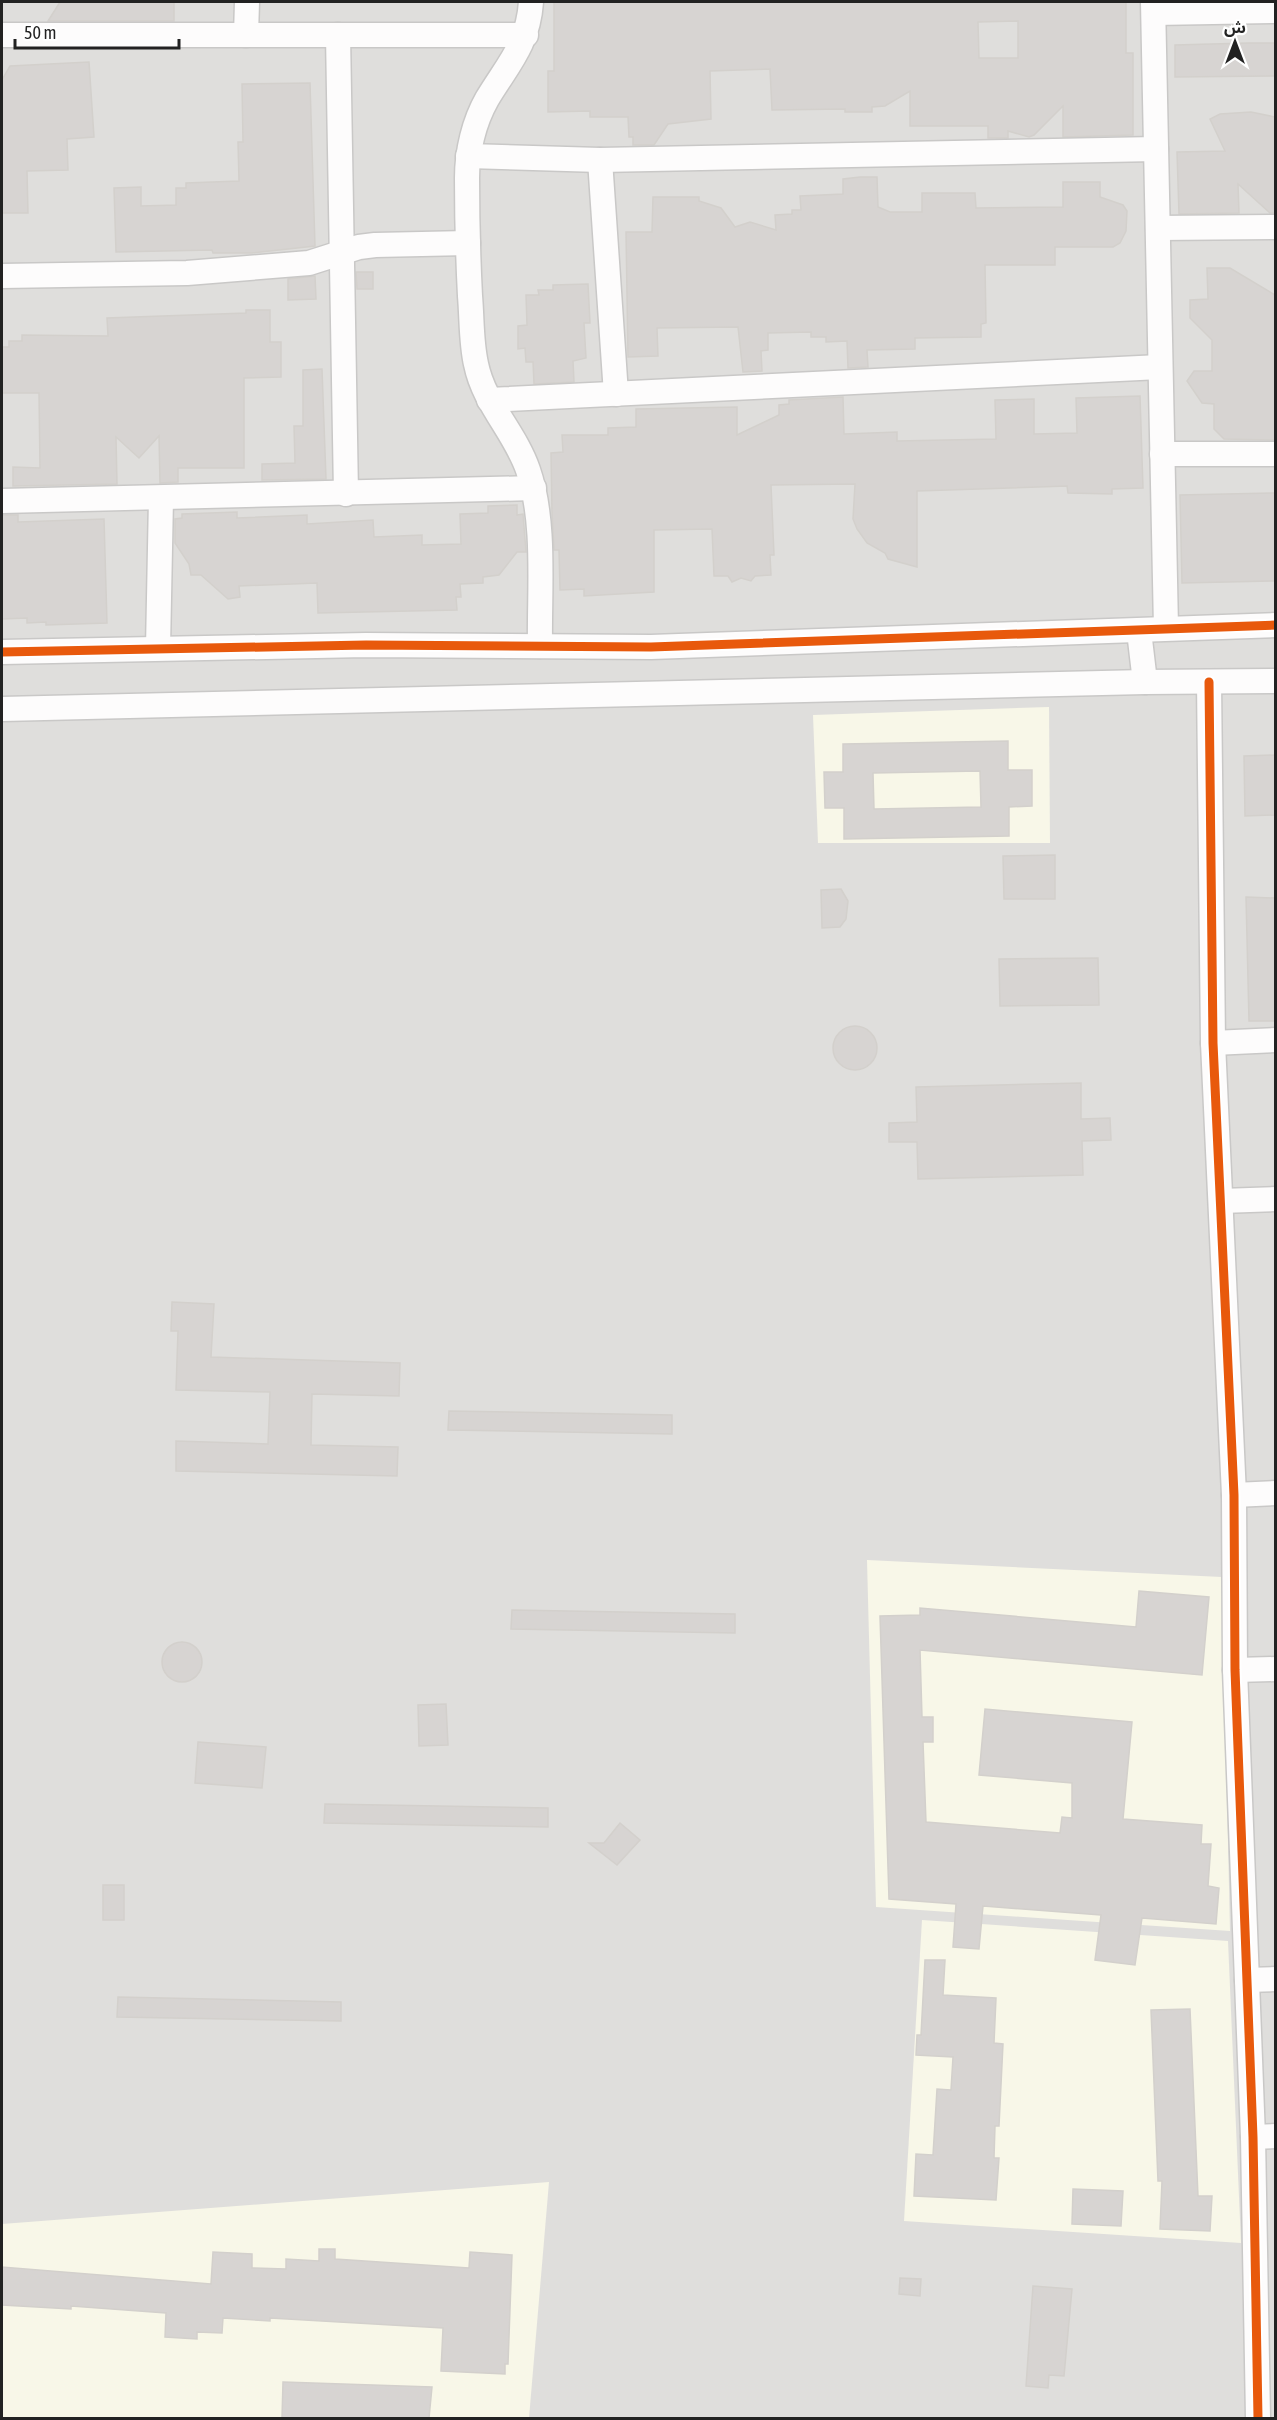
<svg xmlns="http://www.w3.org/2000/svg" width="1277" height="2420" font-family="'Asap Condensed','Noto Sans Arabic',sans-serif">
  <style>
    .residential { fill: #dfdedc }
    .education { fill: #f8f7e8 }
    .building { fill: #d7d4d2; stroke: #d3d0cc; stroke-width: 1.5; fill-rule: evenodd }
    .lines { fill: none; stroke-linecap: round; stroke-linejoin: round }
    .minor-casing { stroke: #c9c8c7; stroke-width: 27 }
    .minor { stroke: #fdfcfc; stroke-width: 24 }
    .cycleway-casing { stroke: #fff; stroke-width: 13 }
    .cycleway { stroke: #e8590c; stroke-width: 9 }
  </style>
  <rect width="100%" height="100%" fill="#f0eeeb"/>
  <!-- residential -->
  <rect class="residential" x="2" y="2" width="1273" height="2416"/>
  <!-- education -->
  <g class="education">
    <path d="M1049,707L1050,843H818L813,715Z"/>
    <path d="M867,1560L1222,1577L1230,1931L876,1907Z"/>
    <path d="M922,1920L1228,1941L1241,2243L904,2221Z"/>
    <path d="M549,2182L529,2418H2V2224Z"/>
  </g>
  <!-- building -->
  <g class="building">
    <path d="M60,2H174V21H48Z"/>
    <path d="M554,2H1126V53H1133V135L1063,137V106L1034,135L1029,137L1008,131V138H988V126H910V91L885,106L872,107V112H845V109L772,110L770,69L710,71L711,119L668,124L654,145H633V137H629L628,117H590V111L548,112V71H554ZM1018,21V58H979L978,22Z"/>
    <path d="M1248,43H1275V76L1175,77V45Z"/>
    <path d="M89,62L94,137L67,139L68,170L27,171L28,213H2V80L10,66Z"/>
    <path d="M310,83L315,246L252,253H213L212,250L116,252L114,188L141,187V206L176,205V188H186V183L239,181L238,142H243L242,84Z"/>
    <path d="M1251,112L1275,117V213H1270L1238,184L1239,213L1179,214L1177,152L1225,151L1210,119L1220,114Z"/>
    <path d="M860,177H877L878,207L890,212H922V193H975L976,208L1063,207V182H1100V197L1123,205L1127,211L1126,231L1120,243L1113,247H1055V265H985L986,323L981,324V337L915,338V349L867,350L868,367L848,368L847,341L826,342V337H811V332L768,333V350L761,351L762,371L743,372L738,327L657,328L658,356L628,357L626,232H652L653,197H699V201L721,208L735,227L750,222L776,230L775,215L792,214V210H801L800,196L843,194V179Z"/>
    <path d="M1207,268H1230L1275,295V440L1224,439L1214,429V404L1202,403L1187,381L1194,371H1212V340L1190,318V300L1208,299Z"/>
    <path d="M356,272H373V289H357Z"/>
    <path d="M315,276L316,299L288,300V279Z"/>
    <path d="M588,284L590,323H584L586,358L573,361L574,382L534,384L533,362H526L525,348L518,349V326L527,325L526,295H539L538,290H553V285Z"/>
    <path d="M246,310H270V342H281V377L244,378V468H178V482L160,483L159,436L139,458L116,437L117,484L13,486V467L40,468L39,393H2V347H9V341H22V335L108,336L107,318L246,313Z"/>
    <path d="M322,369L326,479L262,480V464L295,463L294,426H303V370Z"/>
    <path d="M1140,396L1143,488L1112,489V494L1068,493L1067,486L917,491V567L888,559L885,553L867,543L857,529L853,519L855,484L771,485L774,555H770L771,575L755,576L751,581L741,578L732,582L728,576H714L712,529L654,530V592L584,596V589L560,590L559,550H554L552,513L551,453L563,452L562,435H608V428L636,427V409L737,407V435L779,415V405L789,404V400L843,397L844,434L897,432V441L996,439L995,400L1034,399V434L1077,433L1076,398Z"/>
    <path d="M1275,493V581L1182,583L1180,495Z"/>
    <path d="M517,505V515L523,514L526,552H517L499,575L483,577V583L460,584L461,597H456L457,610L318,613L317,583L239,586L240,597L228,599L201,575H191L189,564L175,543V519L182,518V514L237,512V518L307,515V524L373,520L374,537L422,535V545L461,544L460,514L488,513V506Z"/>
    <path d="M2,515H18V522L104,519L107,623L46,625V622L27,623V618L2,619Z"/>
    <path d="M1008,741V770H1032V806L1009,807V836L844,839V808H825L824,772H843V744ZM980,771L981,807L874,809L873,773Z"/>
    <path d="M1275,755V815L1245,816L1244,756Z"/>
    <path d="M1055,855V899H1004L1003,856Z"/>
    <path d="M841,889L848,901L846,919L840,927L822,928L821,890Z"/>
    <path d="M1246,897L1275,898V1021H1249Z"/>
    <path d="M1098,958L1099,1005L1000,1006L999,959Z"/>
    <circle cx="855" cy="1048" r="22"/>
    <path d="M1081,1083V1119L1110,1118L1111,1140L1082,1141L1083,1175L918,1179L917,1142H889V1123L917,1122L916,1087Z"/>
    <path d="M172,1302L214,1304L211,1357L400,1363L399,1396L312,1394L311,1445L398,1447L397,1476L176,1471V1441L268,1444L270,1392L176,1390L178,1331H171Z"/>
    <path d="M449,1411L672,1415V1434L448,1430Z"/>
    <path d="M1139,1591L1209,1597L1202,1675L920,1650L922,1717H933V1742H923L926,1822L1060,1833L1062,1817L1072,1818V1783L979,1775L985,1709L1132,1722L1123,1819L1202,1825L1201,1844H1211L1208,1886L1219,1888L1216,1924L1142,1918L1135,1965L1095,1960L1101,1915L983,1906L979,1949L953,1947L956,1904L889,1899L880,1616L920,1615V1608L1136,1627Z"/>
    <path d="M512,1610L735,1614V1633L511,1629Z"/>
    <circle cx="182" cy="1662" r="20"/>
    <path d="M446,1704L448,1745L419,1746L418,1705Z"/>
    <path d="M198,1742L266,1747L262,1788L195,1783Z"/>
    <path d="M325,1804L548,1808V1827L324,1823Z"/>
    <path d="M620,1823L640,1840L617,1865L589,1843H604Z"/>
    <rect x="103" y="1885" width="21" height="35"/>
    <path d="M925,1960H945L943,1995L996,1998L994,2043L1003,2044L999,2126H995L994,2158H999L996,2200L914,2196L916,2154L933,2155L937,2089L951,2090L953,2057L916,2055L917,2035H921Z"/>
    <path d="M118,1997L341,2002V2021L117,2017Z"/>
    <path d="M1190,2009L1198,2196H1212L1210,2231L1160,2229L1162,2181H1158L1151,2010Z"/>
    <path d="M1073,2189L1123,2191L1121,2226L1072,2224Z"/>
    <path d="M319,2249H335V2259L469,2268L470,2252L512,2255L508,2364H505V2374L441,2371L443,2328L270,2318V2321L223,2318L222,2333L197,2332V2339L165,2337L166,2313L71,2306V2309L2,2305V2267L211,2284L213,2252L252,2254V2268L286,2269V2259L319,2261Z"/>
    <path d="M900,2278L921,2279L920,2296L899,2294Z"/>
    <path d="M1033,2286L1072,2289L1064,2376L1049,2375L1048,2388L1026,2386Z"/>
    <path d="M283,2382L432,2387L429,2418H282Z"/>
  </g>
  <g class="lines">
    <!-- minor casing -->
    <g class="minor-casing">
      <g id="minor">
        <path d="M531,2C528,45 508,64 487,99C474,122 467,151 467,178C467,217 468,257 470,296C472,319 471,342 476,364C484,404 515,432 528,470C546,522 539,591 540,646"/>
        <path d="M1153,2L1166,628"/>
        <path d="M1154,13L1276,11"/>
        <path d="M2,35H526"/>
        <path d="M246,35L247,2"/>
        <path d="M338,35L346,494"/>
        <path d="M468,156L600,160L1156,149"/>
        <path d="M600,160L616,394"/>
        <path d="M1158,228L1276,227"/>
        <path d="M2,276L187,273L309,263L359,247L375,245L468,243"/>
        <path d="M489,400L1160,367"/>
        <path d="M1162,454H1276"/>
        <path d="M2,501L534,488"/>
        <path d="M1139,631L1145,682"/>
        <path d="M158,648L161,498"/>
        <path d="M2,652L366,645L651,647L1276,625"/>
        <path d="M1209,682L1213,1043L1234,1495L1235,1670L1253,2137L1258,2418"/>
        <path d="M2,709L1145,682L1276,681"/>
        <path d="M1213,1043L1276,1040"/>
        <path d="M1221,1201L1276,1199"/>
        <path d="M1234,1495L1276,1493"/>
        <path d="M1235,1670L1276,1669"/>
        <path d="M1247,1980L1276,1979"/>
        <path d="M1253,2137L1276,2136"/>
      </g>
    </g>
    <!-- minor -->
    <use href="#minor" class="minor"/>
    <!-- cycleway casing -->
    <g class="cycleway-casing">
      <g id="cycleway">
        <path d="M2,652L366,645L651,647L1276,625"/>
        <path d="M1209,682L1213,1043L1234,1495L1235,1670L1253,2137L1258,2418"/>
      </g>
    </g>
    <!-- cycleway -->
    <use href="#cycleway" class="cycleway"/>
  </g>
  <!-- border -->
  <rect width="1277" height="2420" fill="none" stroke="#222222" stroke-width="6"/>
  <!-- north arrow -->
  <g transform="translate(1235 42)" stroke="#ffffff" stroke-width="4.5" paint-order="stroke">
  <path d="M0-4.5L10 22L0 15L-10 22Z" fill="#222222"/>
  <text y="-9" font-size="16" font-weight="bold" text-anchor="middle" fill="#222222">ش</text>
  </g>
  <!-- scale -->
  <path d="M15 39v9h164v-9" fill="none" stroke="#222222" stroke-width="3"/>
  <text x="24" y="39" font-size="18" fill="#222222" stroke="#ffffff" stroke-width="4.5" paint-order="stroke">50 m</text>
</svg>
